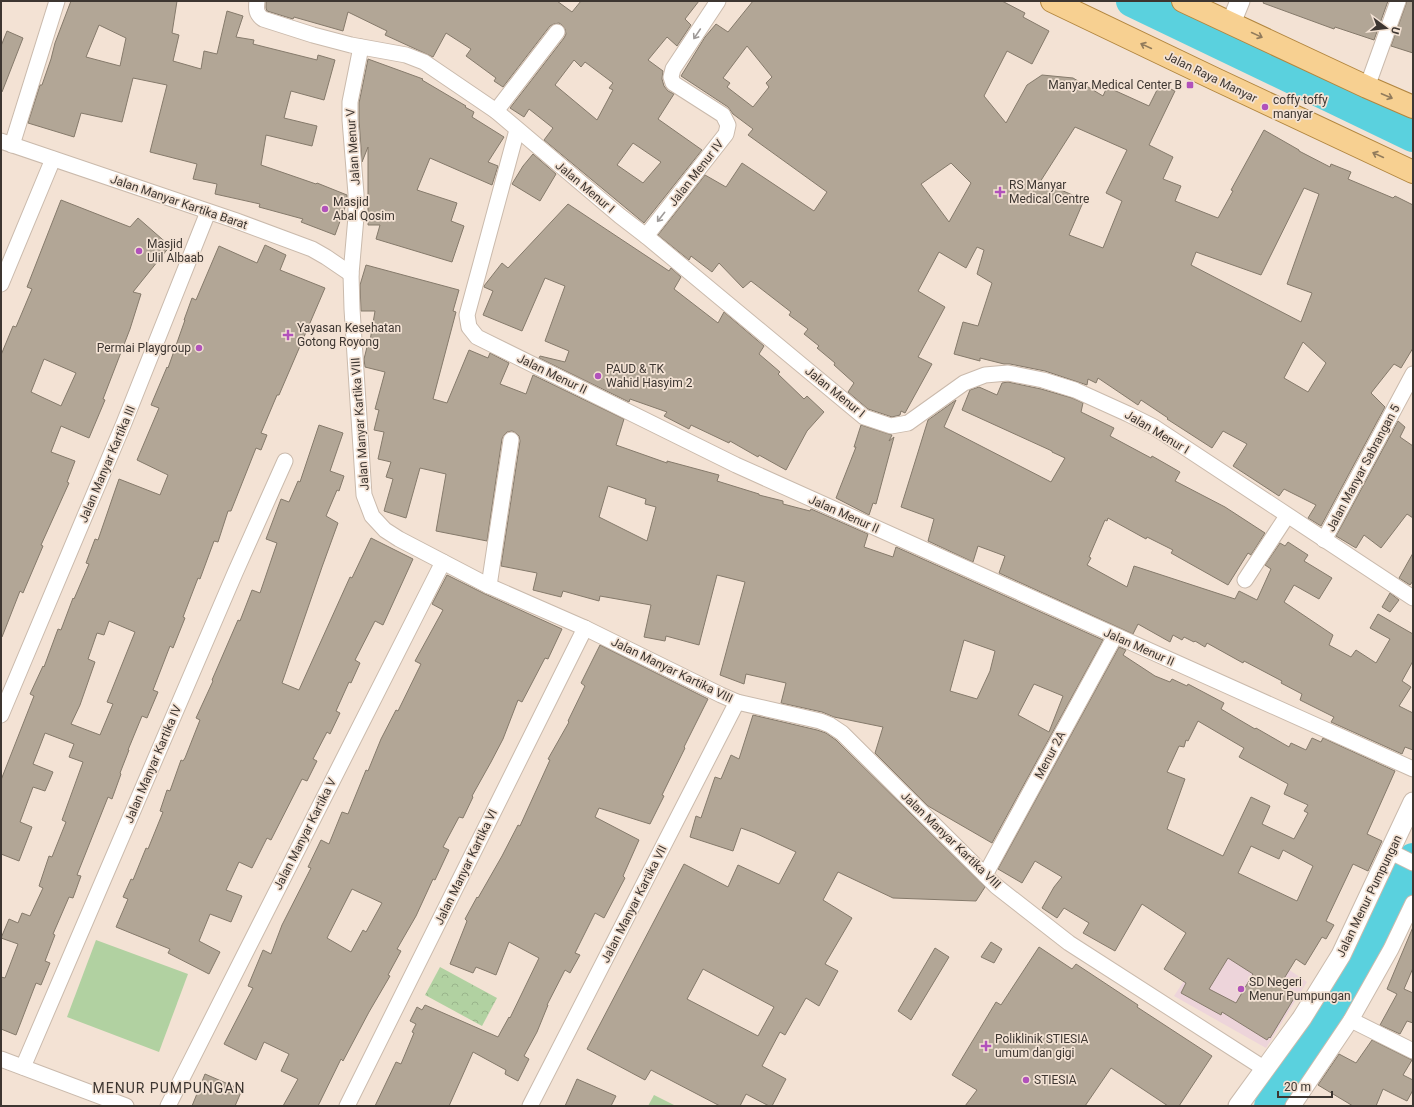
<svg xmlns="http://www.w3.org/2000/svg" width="1414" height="1107" font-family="Roboto,sans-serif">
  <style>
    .education { fill: #edd4da }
    .park { fill: url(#park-crowns) }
    .pitch { fill: #b1d1a1 }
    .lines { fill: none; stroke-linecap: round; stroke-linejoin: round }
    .river { stroke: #5ad1de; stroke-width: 32 }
    .building { fill: #b2a696; stroke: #857a6b; fill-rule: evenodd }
    .minor-casing { stroke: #cabaac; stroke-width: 17 }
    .tertiary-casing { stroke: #cabaac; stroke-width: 21 }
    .primary-casing { stroke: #b2863f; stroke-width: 24 }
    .minor { stroke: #fff; stroke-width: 15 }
    .tertiary { stroke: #fff; stroke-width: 19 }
    .primary { stroke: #f7d091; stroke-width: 22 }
    .oneway { stroke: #9e9a98 }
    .oneway2 { stroke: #917b5c }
    .poi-dot { fill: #b152bb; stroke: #f3e2d4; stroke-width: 1.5 }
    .labels { text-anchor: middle; stroke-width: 3.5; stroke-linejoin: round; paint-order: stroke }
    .street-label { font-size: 12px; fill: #3d3631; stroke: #f3e2d4 }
    .poi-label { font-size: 12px; fill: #3d3631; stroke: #f3e2d4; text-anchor: start }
    .quarter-label { font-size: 14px; letter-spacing: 1px; fill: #3d3631; stroke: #f3e2d4 }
  </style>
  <defs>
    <pattern id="park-crowns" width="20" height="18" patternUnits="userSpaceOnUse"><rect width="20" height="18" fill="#b1d1a1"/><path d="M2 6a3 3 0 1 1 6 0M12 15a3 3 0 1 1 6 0" fill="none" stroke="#99b48b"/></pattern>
  </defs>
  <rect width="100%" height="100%" fill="#f3e2d4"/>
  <!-- education -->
  <path class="education" d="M1222,924L1307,982L1266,1048L1174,996Z"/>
  <!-- park -->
  <path class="park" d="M440,967L497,998L482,1026L425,995Z"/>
  <!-- pitch -->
  <g class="pitch">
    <path d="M96,940L188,974L159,1052L67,1017Z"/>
    <path d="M654,1095L676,1106H648Z"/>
  </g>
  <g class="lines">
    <!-- river -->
    <g class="river">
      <path d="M1132,1L1413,136"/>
      <path d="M1270,1106L1325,1026L1413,859"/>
    </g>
  </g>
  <!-- building -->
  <g class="building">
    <path d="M71,1H177L172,33L179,35L173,61L201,69L204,51L217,54L227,11L243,16L236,37L254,40L253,44L317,60L318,55L335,60L324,100L291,91L284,118L317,126L312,146L266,135L261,165L316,184L317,183L347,195V202L335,235L301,222L303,219L259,207L260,204L215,194L217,184L193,179L197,164L150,152L167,85L133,78L122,122L81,113L74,137L28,123L40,85H42L51,59L55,43ZM99,25L126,38L120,66L86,57Z"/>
    <path d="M266,1H557L572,12L581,1H699L685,19L691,25L677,46L667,37L648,60L663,71L662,79L664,86L668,91L674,94L658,119L702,150L644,223L544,140L553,128L529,109L524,117L510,108L564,38L566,34L565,29L562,25L559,23L554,24L550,26L503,87L494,81L496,78L466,56L471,49L446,33L433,57L385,35L387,31L348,12L343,31L294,17L293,19L267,11L266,8ZM574,60L581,67L585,62L613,83L609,88L613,90L597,120L555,85ZM633,143L661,162L643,183L617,165Z"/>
    <path d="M753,1H1002L1025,13L1023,17L1049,31L1032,64L1007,51L984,96L1006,123L1027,85L1042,75L1073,78L1103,96L1107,87L1149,106L1160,84L1175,91L1149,145L1173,157L1163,179L1181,186L1175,201L1218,218L1233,191L1231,190L1264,130L1299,150V151L1330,167L1331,164L1351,172L1348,179L1393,198L1395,196L1413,205V348L1401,368L1394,364L1371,393L1385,407L1321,526L1308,518L1316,505L1284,489L1279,496L1233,466L1247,444L1223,431L1212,448L1167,419L1168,418L1141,400L1138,405L1098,378L1096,383L1088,379L1087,385L1045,371L1010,364H1004L980,358V361L954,354L963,322L978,326L992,283L977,274L984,250L977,247L966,268L939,252L918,291L945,307L918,357L932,364L905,413L901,411L900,415L892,417L868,409L848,392L854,383L834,365L835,363L817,348L819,346L804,334L808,329L789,315L791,312L751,281L743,288L719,263L712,272L691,256L689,260L658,235L705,175L726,187L742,163L814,211L827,192L748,135L753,129L733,114L728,107L681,76L705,37L716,24L728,32ZM747,46L772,77L766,83L769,87L753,107L727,87L730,83L723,78ZM1075,127L1127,150L1106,193L1122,201L1103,248L1069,235L1084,200L1061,190V188L1040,182ZM951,163L971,183L949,222L921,184ZM1304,188L1319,194L1287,284L1312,293L1301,322L1191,265L1196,252L1261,275ZM1303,342L1326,363L1308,392L1284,378Z"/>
    <path d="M1264,1H1388L1374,40L1335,27L1334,29L1263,3Z"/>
    <path d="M1407,1H1413V53L1391,46Z"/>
    <path d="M7,31L23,38L2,92L1,91V46Z"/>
    <path d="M368,59L423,79L422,80L466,106L465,107L474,112L472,117L504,137L488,162L498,166L492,185L430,158L417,190L457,203L451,221L464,226L452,262L376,239L380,225H368V147L362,162L359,120V103Z"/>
    <path d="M533,154L556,174L540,201L512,184L523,166Z"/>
    <path d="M61,200L130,227L138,218L170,246L133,292L141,294L130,329L103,399L105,400L89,438L61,426L51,452L75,461L67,482L69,483L41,545L43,546L23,593L20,591L2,637H1V355L13,326L16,327L32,289L27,287ZM44,359L76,373L61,406L31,392Z"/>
    <path d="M568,204L669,271L671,268L681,277L674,289L718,323L724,312L764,346L759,354L780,372L778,374L804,399L807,396L824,412L807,431L786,470L759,455L758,457L730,441L729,443L691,425L689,429L664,416L667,412L630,399L629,402L539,358L540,356L565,362L569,351L545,341L565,286L545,278L522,331L483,315L493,291L484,287V286L502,263L508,268Z"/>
    <path d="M265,245L286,255L280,270L325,288L279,395H277L261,433L267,435L261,450L256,448L231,511H228L218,542L214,541L200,579L198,578L183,617L185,618L173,648L170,646L153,690L158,692L147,718L142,716L128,750H129L120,773L121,774L112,799L108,797L77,875L81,876L73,898L69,897L53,934L55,935L45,961L50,963L41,985L36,983L16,1035L1,1029V977L5,978L18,944L1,938L9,919L18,923L22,913L30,916L43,888L39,886L49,856L52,857L66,822L62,820L83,762L69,757L74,744L45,733L33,764L53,772L45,791L33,787L20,822L32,827L19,861L1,854V780L34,696L30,694L43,666L44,667L58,629L61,630L73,598L74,599L89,564L86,563L95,539L98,540L119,479L160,495L168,475L137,460L159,408L151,405L167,367L168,368L185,320H184L192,298L196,300L219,246L257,263ZM109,621L135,632L107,702L113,704L100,735L71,724L80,705L95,662L88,659L97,633L104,635Z"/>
    <path d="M366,265L459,290L453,311L456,312L433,399L447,403L469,350L488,358L490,353L509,363L500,384L526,394L533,375L624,419L616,445L667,463V461L719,475L717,481L759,494V495L783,501V504L810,511L811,509L868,534L864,547L893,557L896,547L1103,640L992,843L928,806L875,753L883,727L834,717L822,712L781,703L786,683L746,674L744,684L720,675L745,582L717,575L699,645L666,636L665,641L644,637L651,605L600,596L599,601L563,591L561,597L533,590L537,573L501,566L520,441L519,436L516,433L512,431L507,432L504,435L502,439L487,541L436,531L446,474L420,468L406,518L384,511L393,479L386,477L391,462L378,459L384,432L374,430L379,410L375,409L385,372L365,367L364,359L367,347H369L375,311H361L360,285ZM608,486L646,499L645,504L656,507L647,541L599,517ZM964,640L995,651L990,671L977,699L950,691ZM1034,684L1063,696L1049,732L1018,715Z"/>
    <path d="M1008,382L1041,389L1072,398L1083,403L1081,412L1114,428L1110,436L1151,458L1152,456L1180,472L1175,481L1225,507L1265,533L1251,555L1248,553L1228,585L1171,553L1173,550L1147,537L1146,539L1108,518L1107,521L1105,520L1089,557L1091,558L1087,565L1127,587L1134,566L1235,599L1239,591L1257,600L1271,569L1265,565L1280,543L1285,546L1288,542L1308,555L1304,561L1332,578L1319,599L1294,585L1284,602L1333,635L1329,645L1351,657L1356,650L1376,663L1390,639L1370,628L1378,614L1413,634V661L1402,681L1411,687L1399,706L1413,713V750L1405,747L1402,754L1331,722L1334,717L1300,700L1302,694L1281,683L1282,681L1244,661L1243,663L1207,643L1205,647L1195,641L1194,642L1184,637L1182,640L1173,635L1170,642L1138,624L1133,634L999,573L1005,556L978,546L973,562L928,541L934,519L901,507L928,420L956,400L944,427L1051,482L1065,458L1052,452V451L962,410L970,390L979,387L997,395L1002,383Z"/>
    <path d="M1398,421L1405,427L1400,437L1413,446V518L1407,514L1381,548L1364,535L1356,548L1336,536Z"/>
    <path d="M319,425L343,433L330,471L344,476L339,491L337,490L326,516L338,523L322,567L282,683L299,690L350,577L352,578L371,538L413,559L383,625L375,621L355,660L360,663L351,683L349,682L336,711L340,713L330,734L327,732L313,759L317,761L307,781L302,779L271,840L267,838L252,868L239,862L226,890L242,896L231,922L210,914L199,941L220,952L209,974L168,953L170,949L116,927L128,899L123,897L131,879L133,880L146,848L148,849L163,812L160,811L167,790L170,791L181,760L183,761L185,758L200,720L196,718L213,681L212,680L238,620L240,621L252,590L260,593L277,543L266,539L281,499L289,502L298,481L300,482Z"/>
    <path d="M861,425L892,435L889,441L894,437L876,504L873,503L869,515L836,498L856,447H854Z"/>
    <path d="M1413,553V581L1410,585L1399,578Z"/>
    <path d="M447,575L485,594L562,629L548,659L545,658L522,702L518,700L503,739L491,762L472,796L473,797L463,818L459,817L443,847L449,850L435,880L433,879L416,916L397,949L401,951L388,975L390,976L369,1012L343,1061L341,1059L318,1106H283L298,1079L281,1071L289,1054L264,1042L256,1060L224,1044L253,988L248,986L263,950L271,954L282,925L311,868L308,867L321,840L329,844L342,812L348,814L366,770L368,771L381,739L396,710L398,711L421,664L415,661L443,610L432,604ZM352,889L382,903L366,932L363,930L351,952L327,938Z"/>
    <path d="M1390,593L1399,600L1390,612L1382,607Z"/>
    <path d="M600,645L708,699L684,747L685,748L662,795L664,796L650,824L599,808L595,817L639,840L623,876L625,878L604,918L595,913L575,953L580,955L570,973L565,970L547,1005H548L537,1032L524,1056L529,1059L518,1081L505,1074L506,1070L473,1052L449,1106H375L396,1062L401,1064L414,1033L412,1032L416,1024L410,1021L417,1007L422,1010L425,1005L498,1037L509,1017L510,1018L539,958L509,942L496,975L476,967L473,973L450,964L467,921L465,919L477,897L478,898L502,856L518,825L520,826L550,760L548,759L569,722L568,721L585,686L581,683Z"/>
    <path d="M1119,647L1126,650L1123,655L1155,676L1170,682L1172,679L1187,686L1188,684L1224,703L1221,709L1255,729L1256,728L1289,747L1291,743L1306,750L1312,738L1321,742L1323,738L1395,771L1367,834L1382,841L1368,871L1353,864L1326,921L1334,925L1326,939L1322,937L1305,965L1296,959L1280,985L1296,995L1270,1038L1269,1037L1267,1040L1222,1012L1221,1015L1181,993L1186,983L1164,969L1186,933L1142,904L1115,951L1083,933L1089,923L1064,908L1057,918L1042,908L1054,887L1062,877L1035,861L1022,883L998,869ZM1198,721L1244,748L1239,757L1288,784L1284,794L1308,805L1304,811L1308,813L1294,839L1262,824L1270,806L1251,797L1223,856L1167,829L1185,779L1167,772L1179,746L1184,747L1186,740L1188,741ZM1251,846L1279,859L1283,850L1313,866L1297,901L1238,873ZM1228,958L1253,974L1236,1003L1209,989Z"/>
    <path d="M753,715L817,730L826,733L836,740L985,887L976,901L893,898L838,872L823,900L852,918L825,964L838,971L819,1006L806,998L785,1035L780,1032L762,1066L786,1079L772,1106H769L746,1094L740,1106H720L651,1070L645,1080L587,1049L684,864L728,887L738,865L779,884L796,852L755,833L741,828L733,851L690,837L696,816L701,818L715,777L721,779L731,755L739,759ZM703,969L774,1007L758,1036L687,999Z"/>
    <path d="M1413,927V968L1404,989L1413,993V1023L1407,1021L1400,1034L1380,1025L1397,994L1387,989Z"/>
    <path d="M991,942L1002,949L994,963L981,957Z"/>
    <path d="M1039,947L1072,969L1076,964L1138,1005L1137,1007L1212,1056L1179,1106H1168L1111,1068L1085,1106H965L977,1090L952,1075L996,1002L1001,1005Z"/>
    <path d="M935,948L949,957L911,1020L898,1011Z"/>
    <path d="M1372,1040L1412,1060L1403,1075L1413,1080V1090L1407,1101L1383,1089L1376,1106H1353L1318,1085L1339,1054L1356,1063Z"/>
    <path d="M205,1074L242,1090L235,1106H192Z"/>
    <path d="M577,1079L616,1096L611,1106H565Z"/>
  </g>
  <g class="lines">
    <!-- minor casing -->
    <g class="minor-casing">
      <g id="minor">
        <path d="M257,1C256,9 256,14 263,19L313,35L351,45L406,55L424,62L496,111L620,216L646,236L864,417L891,426L908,423L964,383L985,375L1008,373L1043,380L1075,390L1128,414L1154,427L1413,598"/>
        <path d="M361,47L350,102V120L356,194V217L351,274L352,309L364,495L372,516L385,530L399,539L489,586L585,628L721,695L737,702L820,721L830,725L842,733L996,886L1069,943L1265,1069"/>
        <path d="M1367,87L1398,1"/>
        <path d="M496,111L557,32"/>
        <path d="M517,130L467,315L469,327L477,337L736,465L1413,769"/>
        <path d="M1,141L234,220L312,249L326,257L351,274"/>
        <path d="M12,145L57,1"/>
        <path d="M646,236L726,134L728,125L723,115L673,83L671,77L673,69L718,1"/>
        <path d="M1,284L53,159"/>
        <path d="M1324,540L1413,374"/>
        <path d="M1245,580L1287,516"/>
        <path d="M489,586L511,440"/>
        <path d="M1,715L124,423L208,212"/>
        <path d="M1391,852L1413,863"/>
        <path d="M985,875L1115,636"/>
        <path d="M1351,1020L1413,1051"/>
        <path d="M1,1059L126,1106"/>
        <path d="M23,1067L235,573L285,461"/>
        <path d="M168,1106L443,562"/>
        <path d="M347,1106L585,628"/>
        <path d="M530,1106L737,702"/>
        <path d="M1293,1106L1351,1020L1391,949L1413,903"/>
      </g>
    </g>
    <!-- tertiary casing -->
    <g class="tertiary-casing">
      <g id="tertiary">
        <path d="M1231,23L1240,1"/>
        <path d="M1238,1106L1302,1018L1341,955L1413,802"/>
      </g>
    </g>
    <!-- primary casing -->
    <g class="primary-casing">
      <g id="primary">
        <path d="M1052,1L1215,79L1413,172"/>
        <path d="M1183,1L1367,87L1413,107"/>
      </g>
    </g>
    <!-- minor -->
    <use href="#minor" class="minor"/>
    <!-- tertiary -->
    <use href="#tertiary" class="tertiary"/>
    <!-- primary -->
    <use href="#primary" class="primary"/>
  </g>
  <!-- one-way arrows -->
  <defs><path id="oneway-shaft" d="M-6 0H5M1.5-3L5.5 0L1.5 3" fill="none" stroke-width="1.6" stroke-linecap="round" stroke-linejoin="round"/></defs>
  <g class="oneway">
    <use href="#oneway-shaft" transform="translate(697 34) rotate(124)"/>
    <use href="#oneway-shaft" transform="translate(661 217) rotate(128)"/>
  </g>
  <g class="oneway2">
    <use href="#oneway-shaft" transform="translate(1257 35) rotate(25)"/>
    <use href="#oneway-shaft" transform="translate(1146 46) rotate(-155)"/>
    <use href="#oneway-shaft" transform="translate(1387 96) rotate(23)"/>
    <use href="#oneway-shaft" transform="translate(1378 155) rotate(-155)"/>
  </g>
  <!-- markers -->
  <g class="poi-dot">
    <rect x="1186" y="81" width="8" height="8" rx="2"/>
    <circle cx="1265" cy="107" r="4"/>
    <path d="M998 186h4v4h4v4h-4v4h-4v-4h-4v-4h4z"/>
    <circle cx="325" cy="209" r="4"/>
    <circle cx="139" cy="251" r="4"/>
    <path d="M286 329h4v4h4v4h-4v4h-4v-4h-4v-4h4z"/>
    <circle cx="199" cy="348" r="4"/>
    <circle cx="598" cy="376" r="4"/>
    <circle cx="1241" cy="989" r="4"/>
    <path d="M984 1040h4v4h4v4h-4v4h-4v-4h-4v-4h4z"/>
    <circle cx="1026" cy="1080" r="4"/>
  </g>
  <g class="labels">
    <!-- street labels -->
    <g class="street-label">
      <text transform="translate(1211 77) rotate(26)" y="4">Jalan Raya Manyar</text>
      <text transform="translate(353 147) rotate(-94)" y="4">Jalan Menur V</text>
      <text transform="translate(696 173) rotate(-52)" y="4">Jalan Menur IV</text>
      <text transform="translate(585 187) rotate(40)" y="4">Jalan Menur I</text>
      <text transform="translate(179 202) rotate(19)" y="4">Jalan Manyar Kartika Barat</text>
      <text transform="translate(552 374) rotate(26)" y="4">Jalan Menur II</text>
      <text transform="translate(835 392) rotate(39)" y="4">Jalan Menur I</text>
      <text transform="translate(360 424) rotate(-94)" y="4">Jalan Manyar Kartika VIII</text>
      <text transform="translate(1157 432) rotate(31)" y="4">Jalan Menur I</text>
      <text transform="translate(107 464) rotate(-67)" y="4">Jalan Manyar Kartika III</text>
      <text transform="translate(1363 468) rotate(-62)" y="4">Jalan Manyar Sabrangan 5</text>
      <text transform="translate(844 514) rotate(24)" y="4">Jalan Menur II</text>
      <text transform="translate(1139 647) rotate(24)" y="4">Jalan Menur II</text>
      <text transform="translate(672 670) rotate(26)" y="4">Jalan Manyar Kartika VIII</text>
      <text transform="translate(1050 755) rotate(-62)" y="4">Menur 2A</text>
      <text transform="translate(153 764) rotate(-67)" y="4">Jalan Manyar Kartika IV</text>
      <text transform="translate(305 834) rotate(-63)" y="4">Jalan Manyar Kartika V</text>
      <text transform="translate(951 840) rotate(44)" y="4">Jalan Manyar Kartika VIII</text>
      <text transform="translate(466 867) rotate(-64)" y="4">Jalan Manyar Kartika VI</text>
      <text transform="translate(1369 896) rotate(-64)" y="4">Jalan Menur Pumpungan</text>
      <text transform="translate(634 904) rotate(-63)" y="4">Jalan Manyar Kartika VII</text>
    </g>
    <!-- poi labels -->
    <g class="poi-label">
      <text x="1182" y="89" text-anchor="end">Manyar Medical Center B</text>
      <text x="1273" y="104">coffy toffy<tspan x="1273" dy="14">manyar</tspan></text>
      <text x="1009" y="189">RS Manyar<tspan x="1009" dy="14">Medical Centre</tspan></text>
      <text x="333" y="206">Masjid<tspan x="333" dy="14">Abal Qosim</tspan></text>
      <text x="147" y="248">Masjid<tspan x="147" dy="14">Ulil Albaab</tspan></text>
      <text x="297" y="332">Yayasan Kesehatan<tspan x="297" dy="14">Gotong Royong</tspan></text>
      <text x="191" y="352" text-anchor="end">Permai Playgroup</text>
      <text x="606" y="373">PAUD &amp; TK<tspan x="606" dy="14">Wahid Hasyim 2</tspan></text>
      <text x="1249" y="986">SD Negeri<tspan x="1249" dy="14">Menur Pumpungan</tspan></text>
      <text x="995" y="1043">Poliklinik STIESIA<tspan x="995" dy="14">umum dan gigi</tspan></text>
      <text x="1034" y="1084">STIESIA</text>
    </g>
    <!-- quarter labels -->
    <g class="quarter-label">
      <text x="169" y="1093">MENUR PUMPUNGAN</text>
    </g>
  </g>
  <!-- border -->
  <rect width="1414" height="1107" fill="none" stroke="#3d3631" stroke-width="4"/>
  <!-- north arrow -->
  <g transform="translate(1386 28) rotate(105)" stroke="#f3e2d4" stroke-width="3" paint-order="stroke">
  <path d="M0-3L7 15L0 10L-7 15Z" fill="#3d3631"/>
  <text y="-6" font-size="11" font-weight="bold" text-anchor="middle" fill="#3d3631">U</text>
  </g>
  <!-- scale -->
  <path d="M1278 1091v6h54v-6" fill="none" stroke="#3d3631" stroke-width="2"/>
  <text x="1284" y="1091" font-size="12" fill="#3d3631" stroke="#f3e2d4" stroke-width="3" paint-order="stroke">20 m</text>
</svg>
